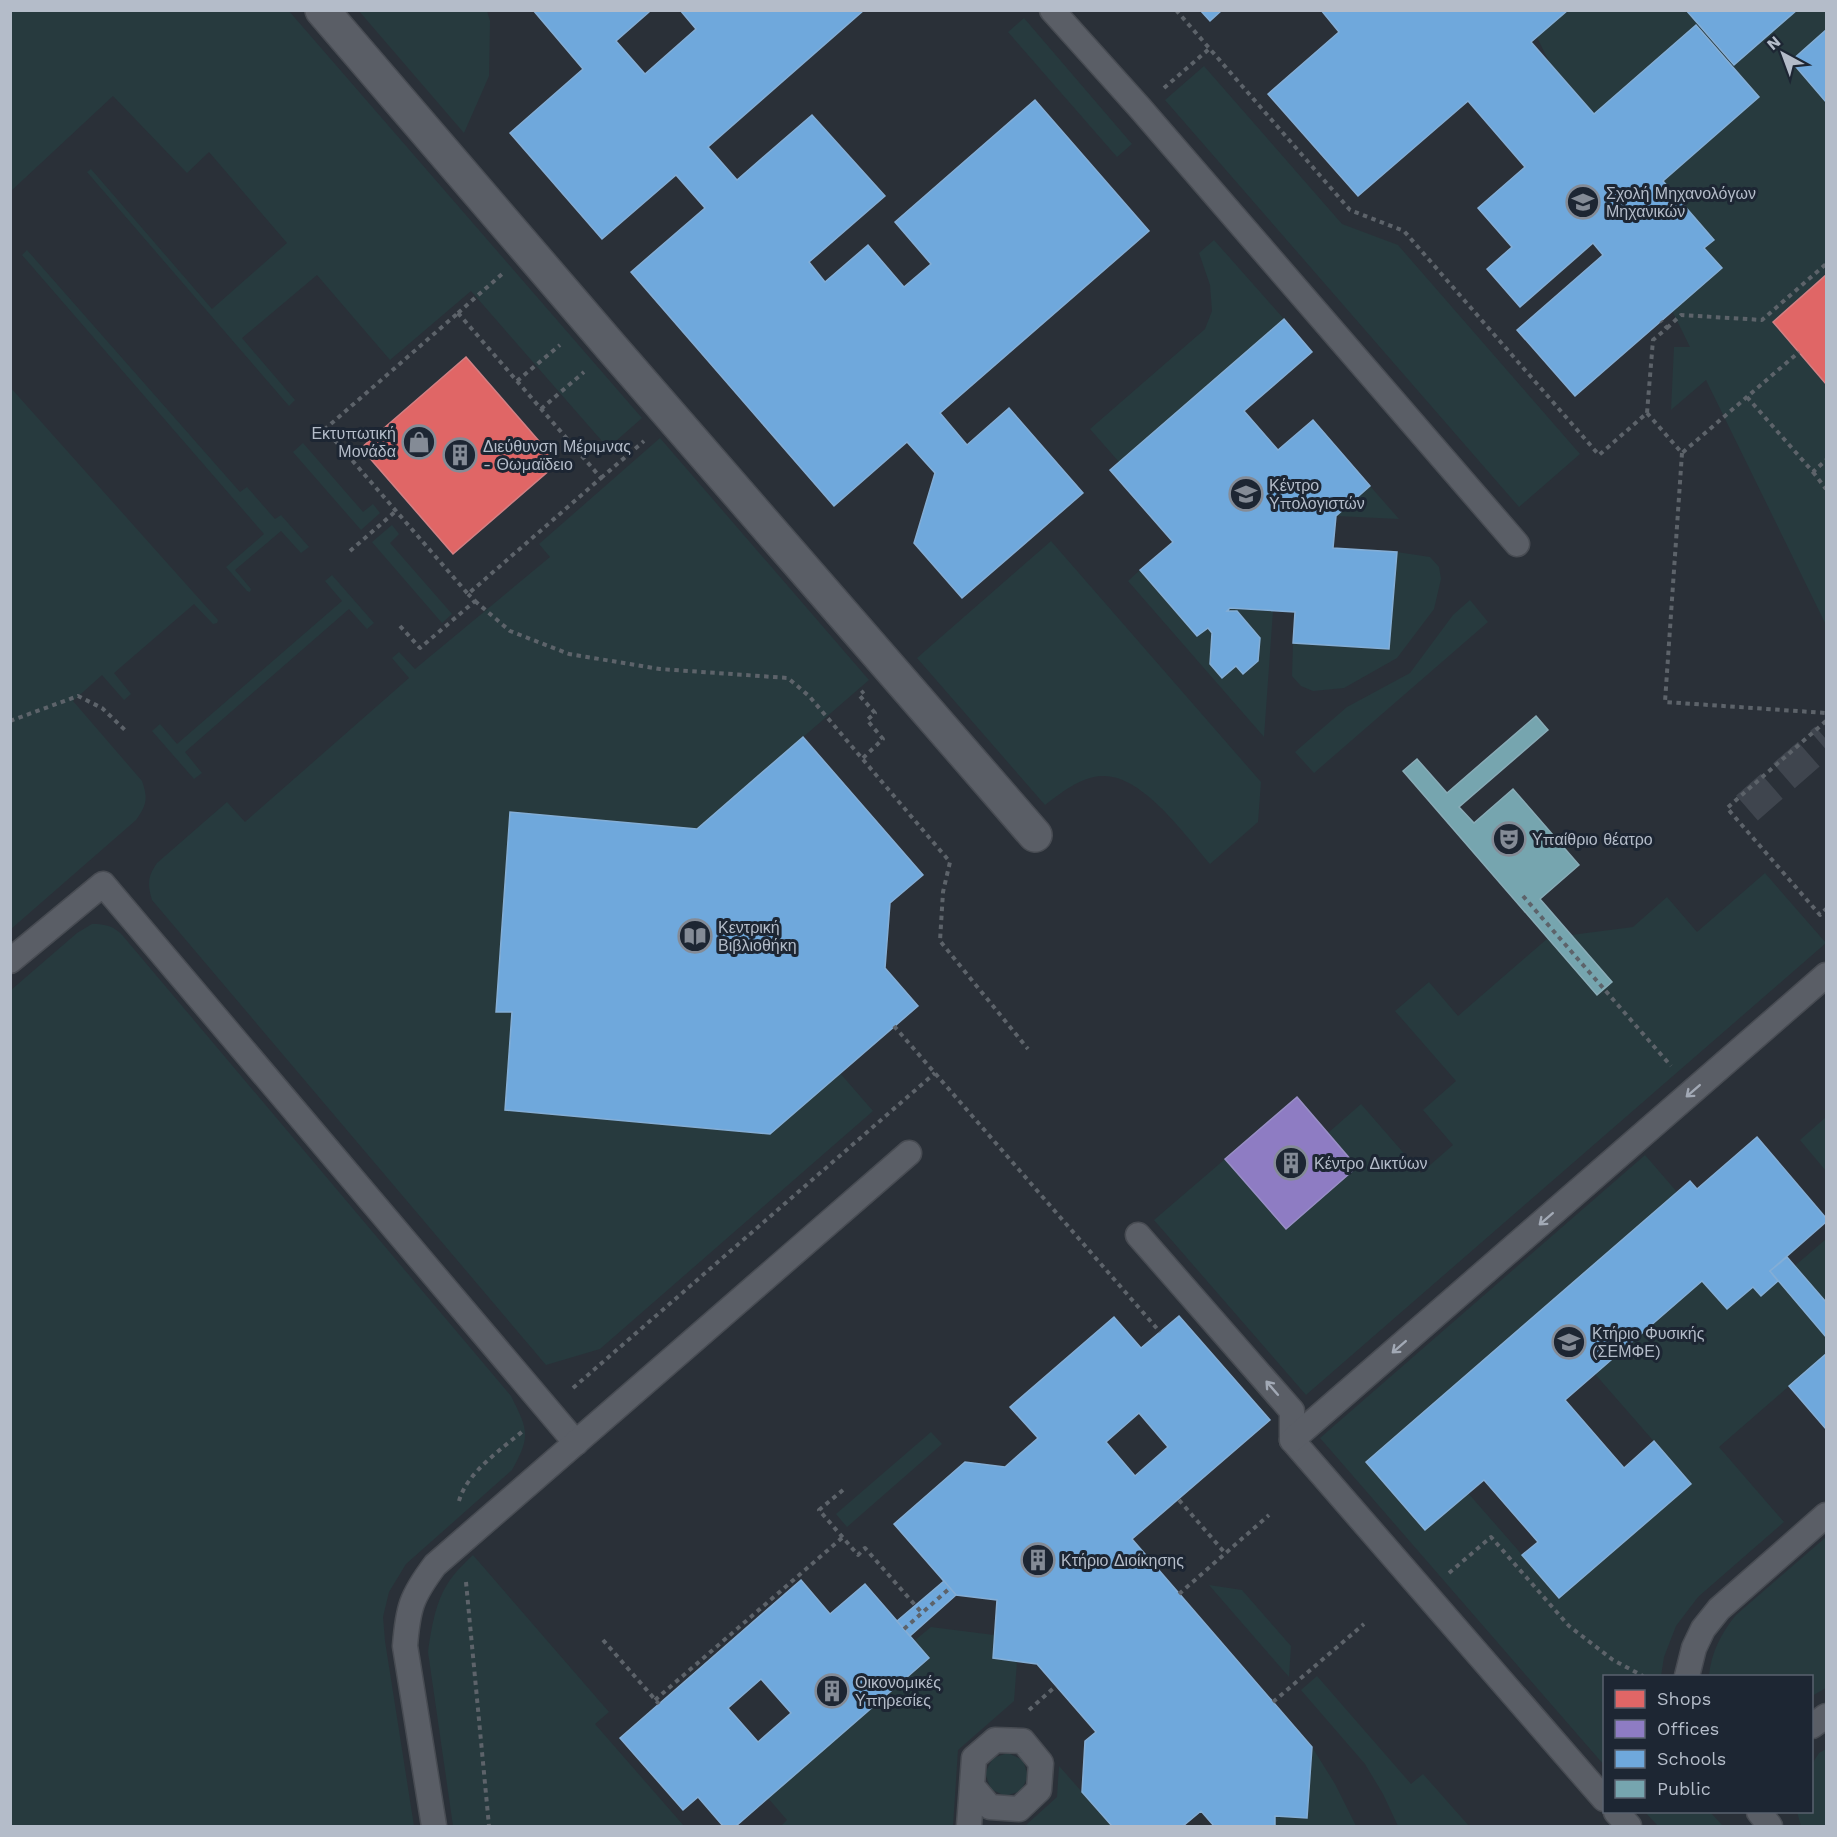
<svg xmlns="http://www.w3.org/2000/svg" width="1837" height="1837" font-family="'Work Sans',sans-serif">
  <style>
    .green { fill: #273a3e }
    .shops { fill: #e06666; stroke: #d38084; stroke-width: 1.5 }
    .offices { fill: #8e7cc3; stroke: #998fc5; stroke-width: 1.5 }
    .schools { fill: #6fa8dc; stroke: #84aed6; stroke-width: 1.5; fill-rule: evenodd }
    .public { fill: #76a5af; stroke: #89acb7; stroke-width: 1.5 }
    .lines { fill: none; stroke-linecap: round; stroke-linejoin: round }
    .street-tunnel { stroke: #3f454e; stroke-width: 33; stroke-dasharray: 33 16; stroke-linecap: butt }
    .lane-casing { stroke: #484c53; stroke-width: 27 }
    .street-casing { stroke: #484c53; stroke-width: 36 }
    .path { stroke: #5d636a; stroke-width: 4; stroke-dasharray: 4.5 4.5; stroke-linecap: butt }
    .lane { stroke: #5a5e66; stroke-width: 24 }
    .street { stroke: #5a5e66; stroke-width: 33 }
    .oneway { stroke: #a2a9b5 }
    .labels { text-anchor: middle; stroke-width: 6; stroke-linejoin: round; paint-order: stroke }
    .poi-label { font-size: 16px; fill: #b4bcc9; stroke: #1d2633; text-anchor: start }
  </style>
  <rect width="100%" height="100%" fill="#2a3038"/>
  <!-- green -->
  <g class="green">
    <path d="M11,10L289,11L642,418L608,448L471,291L390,360L317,275L242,338L295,400L289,406L87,172L91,169L212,309L287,243L209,152L187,173L113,96L11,191Z"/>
    <path d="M359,11H487L490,21L489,76L464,133Z"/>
    <path d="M1524,11H1826V625L1706,380L1671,410L1674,347H1690Z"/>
    <path d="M1024,18L1132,144L1117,157L1008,32Z"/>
    <path d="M1204,66L1342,224L1398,245L1580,454L1519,507L1165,100Z"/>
    <path d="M1214,240L1284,319L1119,462L1090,429L1205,329L1212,311L1210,285L1199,253Z"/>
    <path d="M27,250L240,492L247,487L275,519L281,515L309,547L301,553L281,531L235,570L251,589L250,592L247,591L226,567L264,534L22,255Z"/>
    <path d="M10,387L218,620L217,623L213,624L194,604L114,673L131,694L124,700L102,675L73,701L142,781C148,798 147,805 136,820L11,929Z"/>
    <path d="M660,438L869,680L697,829L510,812L496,1011L512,1012L505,1110L770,1134L840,1073L873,1111L600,1349L546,1365L152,900C147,884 148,876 157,863L227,802L245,822L409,678L392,658L399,652L415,669L550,557L539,544Z"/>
    <path d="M303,443L363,512L373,504L380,513L361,530L293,452Z"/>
    <path d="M1370,486L1399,519L1336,516Z"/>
    <path d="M392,525L399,534L390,543L452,614L442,623L372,542Z"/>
    <path d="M1051,541L1261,782L1258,822L1210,864C1185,835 1142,774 1102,776C1080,777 1061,793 1045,805L917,658Z"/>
    <path d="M1397,552L1430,557L1439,567L1441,579L1434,609L1397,658L1344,688L1313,691L1301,686L1292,676L1293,643L1389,649Z"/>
    <path d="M1140,570L1197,636L1208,628L1212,633L1210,664L1222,678L1236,666L1243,674L1258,661L1260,638L1237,611H1227L1230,608L1273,611L1264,737L1128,581Z"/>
    <path d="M332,575L374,623L367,629L349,609L185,752L202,773L194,779L152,731L160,724L177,744L342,601L325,581Z"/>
    <path d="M1470,600L1488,622L1314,773L1295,752L1347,707L1410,673L1453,615Z"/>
    <path d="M1765,873L1826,943L1306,1395L1154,1220L1225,1159L1286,1229L1357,1167L1328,1133L1361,1104L1421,1173L1453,1145L1423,1110L1456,1081L1395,1011L1429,982L1458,1016L1548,938L1633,927L1667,897L1697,932Z"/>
    <path d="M92,924C106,924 114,926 123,936L511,1396C528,1430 531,1436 512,1470L406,1564L389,1592L383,1617L385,1641L414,1826H11V990L77,933Z"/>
    <path d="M1826,1117V1171L1800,1140Z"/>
    <path d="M1645,1155L1677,1192L1366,1462L1425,1530L1468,1493L1560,1598L1691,1484L1595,1374L1702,1281L1727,1309L1753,1287L1761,1295L1826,1239V1354L1719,1447L1784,1522L1698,1597L1676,1626L1664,1657L1661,1676H1604V1765L1320,1438Z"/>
    <path d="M931,1432L942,1444L847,1527L836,1514Z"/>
    <path d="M1826,1537V1688L1812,1696V1676H1709C1711,1653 1721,1633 1736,1615Z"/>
    <path d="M473,1555L609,1712L595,1724L684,1826H453L428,1652C432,1625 436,1597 453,1576C459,1568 466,1562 473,1555Z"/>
    <path d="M1209,1585L1242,1590L1291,1646L1289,1677Z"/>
    <path d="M931,1627L994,1635L993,1658L1017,1662L1014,1701L958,1750L953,1826H781L787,1820L768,1798L929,1659L914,1641Z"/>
    <path d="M1317,1676L1411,1784L1423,1774L1469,1826H1398L1383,1794L1365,1764L1301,1690Z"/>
    <path d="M1312,1747L1335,1784L1356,1826H1275V1816L1307,1818Z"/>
    <path d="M1826,1749V1826H1801L1797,1812H1812V1764L1819,1753Z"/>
    <path d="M1008,1753L1023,1760L1028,1776L1021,1791L1005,1796L991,1789L985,1773L993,1758Z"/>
    <path d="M1059,1766L1112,1826H1025L1057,1797Z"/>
    <path d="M1645,1812H1710L1723,1826H1658Z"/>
  </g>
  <!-- shops -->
  <g class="shops">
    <path d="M1826,275V384L1773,322Z"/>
    <path d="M466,357L558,463L453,554L361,448Z"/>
  </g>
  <!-- offices -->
  <path class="offices" d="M1297,1097L1357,1167L1286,1229L1225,1159Z"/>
  <!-- schools -->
  <g class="schools">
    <path d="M533,10H647L649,12L616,41L645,74L696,29L680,10H864L708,147L737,180L812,115L885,196L809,262L825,282L868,245L904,287L931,264L895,222L1035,100L1149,231L940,413L967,445L1009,408L1083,493L962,598L914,543L935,473L907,442L834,506L631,272L705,208L676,175L602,239L510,133L583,69Z"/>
    <path d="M1200,10H1222L1210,21Z"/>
    <path d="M1321,10H1568L1531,42L1594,114L1696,25L1759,97L1663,181L1714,240L1704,248L1722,268L1575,396L1517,330L1603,255L1593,243L1520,307L1487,269L1512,247L1478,208L1525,167L1468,101L1358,196L1268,94L1339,32Z"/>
    <path d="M1686,10H1797L1734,65Z"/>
    <path d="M1826,30V102L1791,61Z"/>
    <path d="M1284,319L1312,352L1244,411L1278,450L1313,420L1370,486L1336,516L1333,548L1397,552L1389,649L1293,643L1295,612L1230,608L1227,611H1237L1260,638L1258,661L1243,674L1236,666L1222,678L1210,664L1212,633L1208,628L1197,636L1140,570L1173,542L1110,470Z"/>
    <path d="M803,737L923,875L890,903L885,968L918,1006L770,1134L505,1110L512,1012H496L510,812L697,829Z"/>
    <path d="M1757,1137L1826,1218V1222L1770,1271L1778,1281L1761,1296L1753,1287L1727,1309L1702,1281L1565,1400L1624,1468L1654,1441L1691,1484L1559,1598L1522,1555L1538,1542L1484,1480L1425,1530L1366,1462L1690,1181L1697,1189Z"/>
    <path d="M1787,1257L1826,1302V1337L1770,1271Z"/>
    <path d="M1179,1316L1270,1420L1132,1539L1312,1747L1307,1818L1275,1816V1826H1214L1201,1811L1183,1826H1112L1082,1792L1085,1741L1096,1732L1037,1664L993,1658L997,1600L956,1595L894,1524L965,1462L1005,1467L1038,1438L1010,1407L1114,1317L1141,1348ZM1139,1413L1168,1447L1135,1476L1106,1442Z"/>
    <path d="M1826,1354V1429L1789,1386Z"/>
    <path d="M801,1580L830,1614L865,1584L929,1658L736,1826H723L698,1797L683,1810L620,1738ZM761,1679L791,1713L758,1742L728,1708Z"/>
    <path d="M944,1581L956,1595L910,1636L897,1621Z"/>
  </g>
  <!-- public -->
  <path class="public" d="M1536,716L1548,730L1459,807L1474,823L1513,789L1579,865L1540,899L1612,982L1597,995L1403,771L1417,759L1447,793Z"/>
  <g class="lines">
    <!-- street-tunnel -->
    <path class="street-tunnel" d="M1747,808L1826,739"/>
    <!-- lane casing -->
    <g class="lane-casing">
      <g id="lane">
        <path d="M1052,10L1140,108L1517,544"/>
        <path d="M10,961L103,884L576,1443"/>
        <path d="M1138,1235L1292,1411V1440L1604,1799"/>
        <path d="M1292,1440L1826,975"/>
        <path d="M1687,1676L1694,1648L1703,1629L1719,1609L1826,1515"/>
        <path d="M1812,1726L1826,1716"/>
        <path d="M1616,1812L1629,1826"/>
        <path d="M1759,1812L1770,1826"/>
        <path d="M434,1826L405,1646C408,1608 411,1597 435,1565L909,1153"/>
        <path d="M969,1826L974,1758L995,1740L1023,1741L1041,1763L1039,1790L1019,1809L990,1807L972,1786"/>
      </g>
    </g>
    <!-- street casing -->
    <g class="street-casing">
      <path id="street" d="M322,10L612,348L1035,835"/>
    </g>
    <!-- path -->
    <g class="path">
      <path d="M1176,10L1350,210L1404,231L1599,455L1647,413L1653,340L1667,328L1661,321"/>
      <path d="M1164,88L1209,49"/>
      <path d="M458,313L601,478L468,594L325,429Z"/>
      <path d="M458,313L502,274"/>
      <path d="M1667,328L1681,315L1762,320L1826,264"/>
      <path d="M517,381L560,345"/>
      <path d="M1747,397L1813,472L1826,460"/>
      <path d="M541,409L584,372"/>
      <path d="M1647,413L1682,453L1799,352"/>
      <path d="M1682,453L1665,702L1826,713"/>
      <path d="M1813,472L1826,489"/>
      <path d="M601,478L644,441"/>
      <path d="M350,551L396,511"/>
      <path d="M475,601L510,631L569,654L660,669L788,678L809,696L950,862L943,892L940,941L1028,1049"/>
      <path d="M400,626L420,648L475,601L468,594"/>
      <path d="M10,721L78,696L102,708L125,730"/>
      <path d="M1826,721L1727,808L1820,915L1826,909"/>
      <path d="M863,758L883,739L867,720L875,713L859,695L864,691"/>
      <path d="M1523,896L1671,1066"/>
      <path d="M894,1026L1160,1332"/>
      <path d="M573,1388L935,1073"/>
      <path d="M843,1490L819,1510L858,1555L865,1548L922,1613"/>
      <path d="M1179,1500L1225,1553"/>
      <path d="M459,1501C467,1472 502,1449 524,1430"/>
      <path d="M1449,1573L1491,1537L1569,1626L1613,1660L1643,1676"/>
      <path d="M466,1582L489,1826"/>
      <path d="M1179,1594L1269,1515"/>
      <path d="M904,1629L950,1588"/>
      <path d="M603,1640L659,1704"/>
      <path d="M655,1700L843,1537"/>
      <path d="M1273,1702L1364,1624"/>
      <path d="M1029,1710L1056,1686"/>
    </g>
    <!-- lane -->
    <use href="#lane" class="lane"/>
    <!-- street -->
    <use href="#street" class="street"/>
  </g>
  <!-- one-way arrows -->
  <defs><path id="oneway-shaft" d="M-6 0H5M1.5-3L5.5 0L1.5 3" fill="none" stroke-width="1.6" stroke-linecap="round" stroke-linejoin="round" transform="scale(1.5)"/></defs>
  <g class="oneway">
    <use href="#oneway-shaft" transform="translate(1693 1091) rotate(139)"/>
    <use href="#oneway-shaft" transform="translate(1546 1219) rotate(139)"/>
    <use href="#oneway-shaft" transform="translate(1399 1347) rotate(139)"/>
    <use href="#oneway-shaft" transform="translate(1272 1388) rotate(-131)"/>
  </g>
  <!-- icons -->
  <defs>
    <g id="university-ring" transform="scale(1.725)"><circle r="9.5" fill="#1d2633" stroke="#848b96" stroke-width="1.5"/><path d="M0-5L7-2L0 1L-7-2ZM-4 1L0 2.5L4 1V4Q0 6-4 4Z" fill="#848b96"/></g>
    <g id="shop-ring" transform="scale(1.725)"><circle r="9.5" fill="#1d2633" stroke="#848b96" stroke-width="1.5"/><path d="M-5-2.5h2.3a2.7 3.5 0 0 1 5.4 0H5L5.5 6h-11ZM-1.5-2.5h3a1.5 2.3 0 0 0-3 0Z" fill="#848b96"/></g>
    <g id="building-ring" transform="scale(1.725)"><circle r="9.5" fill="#1d2633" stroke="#848b96" stroke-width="1.5"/><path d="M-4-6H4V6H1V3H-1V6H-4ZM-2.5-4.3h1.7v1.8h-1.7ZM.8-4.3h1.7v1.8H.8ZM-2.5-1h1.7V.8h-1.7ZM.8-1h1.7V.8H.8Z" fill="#848b96"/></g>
    <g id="theatre-ring" transform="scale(1.725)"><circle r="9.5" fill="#1d2633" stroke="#848b96" stroke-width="1.5"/><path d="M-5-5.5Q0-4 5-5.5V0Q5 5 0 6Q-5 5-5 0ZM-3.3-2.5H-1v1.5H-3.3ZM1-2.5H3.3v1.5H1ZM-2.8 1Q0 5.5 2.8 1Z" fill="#848b96"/></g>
    <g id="library-ring" transform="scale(1.725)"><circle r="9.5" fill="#1d2633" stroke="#848b96" stroke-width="1.5"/><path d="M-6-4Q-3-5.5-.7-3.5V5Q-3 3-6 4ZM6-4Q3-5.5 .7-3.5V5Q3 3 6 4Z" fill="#848b96"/></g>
  </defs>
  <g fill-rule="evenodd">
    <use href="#university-ring" x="1583" y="202"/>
    <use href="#shop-ring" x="419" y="442"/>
    <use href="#building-ring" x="460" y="455"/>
    <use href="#university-ring" x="1246" y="494"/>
    <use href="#theatre-ring" x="1509" y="839"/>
    <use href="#library-ring" x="695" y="936"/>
    <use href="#building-ring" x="1291" y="1163"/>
    <use href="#university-ring" x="1569" y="1342"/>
    <use href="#building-ring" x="1038" y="1560"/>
    <use href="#building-ring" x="832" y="1691"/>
  </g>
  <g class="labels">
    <!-- poi labels -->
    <g class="poi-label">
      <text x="1606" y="199">Σχολή Μηχανολόγων<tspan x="1606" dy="18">Μηχανικών</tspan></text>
      <text x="396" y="439" text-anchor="end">Εκτυπωτική<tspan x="396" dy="18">Μονάδα</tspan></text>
      <text x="483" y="452">Διεύθυνση Μέριμνας<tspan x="483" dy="18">- Θωμαϊδειο</tspan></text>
      <text x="1269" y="491">Κέντρο<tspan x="1269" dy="18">Υπολογιστών</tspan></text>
      <text x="1532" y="845">Υπαίθριο θέατρο</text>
      <text x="718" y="933">Κεντρική<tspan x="718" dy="18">Βιβλιοθήκη</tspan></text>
      <text x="1314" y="1169">Κέντρο Δικτύων</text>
      <text x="1592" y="1339">Κτήριο Φυσικής<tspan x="1592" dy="18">(ΣΕΜΦΕ)</tspan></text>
      <text x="1061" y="1566">Κτήριο Διοίκησης</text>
      <text x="855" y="1688">Οικονομικές<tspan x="855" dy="18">Υπηρεσίες</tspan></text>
    </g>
  </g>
  <!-- border -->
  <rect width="1837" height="1837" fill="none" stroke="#b4bcc9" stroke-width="24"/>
  <!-- legend -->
  <rect x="1603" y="1675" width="210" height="138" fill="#1d2633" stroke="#59626f" stroke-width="1.5"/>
  <rect x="1615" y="1690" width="30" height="18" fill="#e06666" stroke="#59626f" stroke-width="1.5"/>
  <text x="1657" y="1705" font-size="18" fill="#b4bcc9">Shops</text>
  <rect x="1615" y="1720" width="30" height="18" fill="#8e7cc3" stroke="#59626f" stroke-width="1.5"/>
  <text x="1657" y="1735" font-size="18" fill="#b4bcc9">Offices</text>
  <rect x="1615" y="1750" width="30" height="18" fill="#6fa8dc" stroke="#59626f" stroke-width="1.5"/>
  <text x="1657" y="1765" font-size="18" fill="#b4bcc9">Schools</text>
  <rect x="1615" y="1780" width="30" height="18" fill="#76a5af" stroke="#59626f" stroke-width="1.5"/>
  <text x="1657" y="1795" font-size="18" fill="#b4bcc9">Public</text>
  <!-- north arrow -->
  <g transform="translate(1783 54) rotate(319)" stroke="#1d2633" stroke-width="4.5" paint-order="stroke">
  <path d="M0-4.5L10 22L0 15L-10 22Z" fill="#b4bcc9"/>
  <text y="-9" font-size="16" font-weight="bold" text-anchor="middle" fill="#b4bcc9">N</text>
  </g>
</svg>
